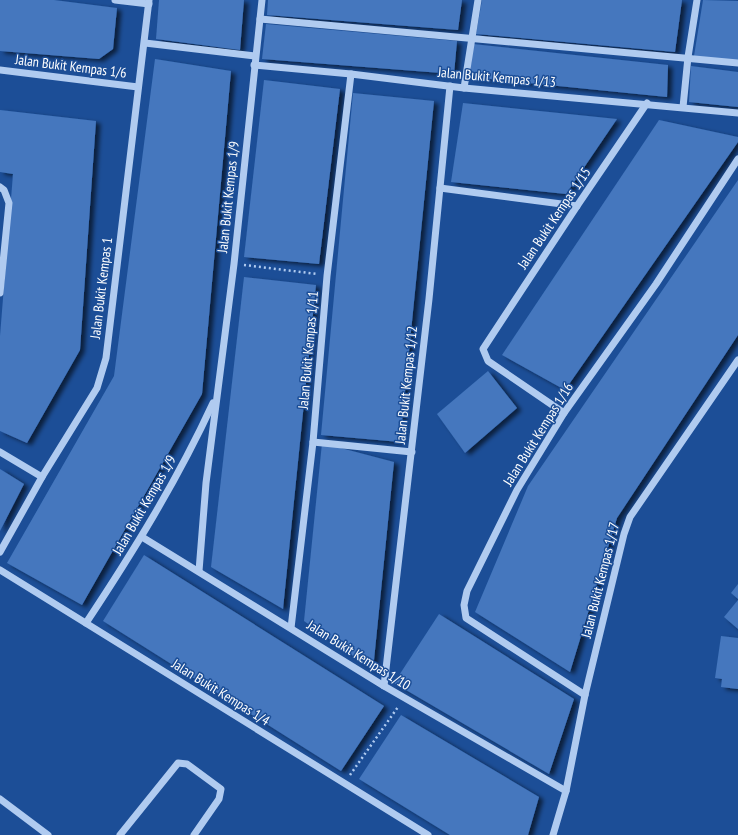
<svg xmlns="http://www.w3.org/2000/svg" width="738" height="835" font-family="'PT Sans Narrow',sans-serif">
  <style>
    .building { fill: #4477be; filter: url(#shadow) }
    .lines { fill: none; stroke-linecap: round; stroke-linejoin: round }
    .path { stroke: #b0cbf0; stroke-width: 2.5; stroke-dasharray: 2 3; stroke-linecap: butt }
    .minor { stroke: #b0cbf0; stroke-width: 7 }
    .labels { text-anchor: middle; stroke-width: 3; stroke-linejoin: round; paint-order: stroke }
    .street-label { font-size: 14px; fill: #fff; stroke: #1c4e97 }
  </style>
  <defs>
    <filter id="shadow"><feDropShadow dx="4.5" dy="2.5" stdDeviation="2" flood-color="#0009"/></filter>
  </defs>
  <rect width="100%" height="100%" fill="#1c4e97"/>
  <!-- building -->
  <g class="building">
    <path d="M0,0H54L117,8L113,49L99,59L0,51Z"/>
    <path d="M159,0H244L240,50L156,39Z"/>
    <path d="M268,0H462L458,30L267,15Z"/>
    <path d="M482,0H682L675,52L476,34Z"/>
    <path d="M703,0L738,1V61L694,56Z"/>
    <path d="M266,24L457,41L454,74L262,59Z"/>
    <path d="M473,44L668,65L667,97L470,77Z"/>
    <path d="M155,59L231,71L202,394L82,605L7,563L114,376Z"/>
    <path d="M691,66L738,72V107L689,102Z"/>
    <path d="M264,80L340,89L319,264L244,257Z"/>
    <path d="M353,93L434,101L400,442L321,435Z"/>
    <path d="M463,103L617,119L566,194L451,182Z"/>
    <path d="M0,110L96,121L80,350L27,443L0,431V336L13,174L0,172Z"/>
    <path d="M659,120L738,137V142L565,390L502,355Z"/>
    <path d="M738,180V335L617,518L570,672L475,612L528,486Z"/>
    <path d="M244,277L316,285L283,609L211,567Z"/>
    <path d="M488,371L517,408L465,453L437,414Z"/>
    <path d="M322,443L394,462L373,670L304,621Z"/>
    <path d="M0,469L24,484L0,531Z"/>
    <path d="M144,555L384,706L341,771L103,621Z"/>
    <path d="M738,584V599L731,593Z"/>
    <path d="M738,600V629L724,617Z"/>
    <path d="M439,614L574,699L549,774L394,683Z"/>
    <path d="M721,636L738,638V689L721,687L722,679L715,678Z"/>
    <path d="M401,715L539,797L528,835H450L359,779Z"/>
  </g>
  <g class="lines">
    <!-- path -->
    <g class="path">
      <path d="M244,265L317,274"/>
      <path d="M350,775L398,707"/>
    </g>
    <!-- minor -->
    <g class="minor">
      <path d="M115,0L149,4"/>
      <path d="M260,19L738,63"/>
      <path d="M145,43L255,56"/>
      <path d="M254,65L351,74L464,88L738,113"/>
      <path d="M0,70L138,87"/>
      <path d="M464,88L478,0"/>
      <path d="M683,107L688,57L697,0"/>
      <path d="M0,187L4,190L9,203L0,293"/>
      <path d="M440,188L577,206"/>
      <path d="M564,413L488,361L483,349L577,206L647,103"/>
      <path d="M313,442L412,452"/>
      <path d="M0,452L42,477"/>
      <path d="M142,537L384,686L566,791"/>
      <path d="M0,552L42,477L97,388L106,358L149,0"/>
      <path d="M0,570L428,835"/>
      <path d="M199,571L206,483L234,264L262,0"/>
      <path d="M86,623C133,552 177,481 213,403"/>
      <path d="M291,628L313,442L327,276L351,74"/>
      <path d="M384,686L429,299L450,86"/>
      <path d="M585,695L466,618L464,605L467,591L517,490L564,413L656,284L738,159"/>
      <path d="M0,799L48,835"/>
      <path d="M120,835L178,763L187,764L221,789L219,799L194,835"/>
      <path d="M553,835L566,791L585,695L624,534L630,517L738,360"/>
    </g>
  </g>
  <g class="labels">
    <!-- street labels -->
    <g class="street-label">
      <text transform="translate(71 66) rotate(7)" y="5">Jalan Bukit Kempas 1/6</text>
      <text transform="translate(497 77) rotate(5)" y="5">Jalan Bukit Kempas 1/13</text>
      <text transform="translate(228 197) rotate(-84)" y="5">Jalan Bukit Kempas 1/9</text>
      <text transform="translate(554 218) rotate(-56)" y="5">Jalan Bukit Kempas 1/15</text>
      <text transform="translate(101 288) rotate(-83)" y="5">Jalan Bukit Kempas 1</text>
      <text transform="translate(308 350) rotate(-85)" y="5">Jalan Bukit Kempas 1/11</text>
      <text transform="translate(406 385) rotate(-84)" y="5">Jalan Bukit Kempas 1/12</text>
      <text transform="translate(538 434) rotate(-58)" y="5">Jalan Bukit Kempas 1/16</text>
      <text transform="translate(144 505) rotate(-60)" y="5">Jalan Bukit Kempas 1/9</text>
      <text transform="translate(600 580) rotate(-76)" y="5">Jalan Bukit Kempas 1/17</text>
      <text transform="translate(359 655) rotate(32)" y="5">Jalan Bukit Kempas 1/10</text>
      <text transform="translate(221 692) rotate(32)" y="5">Jalan Bukit Kempas 1/4</text>
    </g>
  </g>
</svg>
